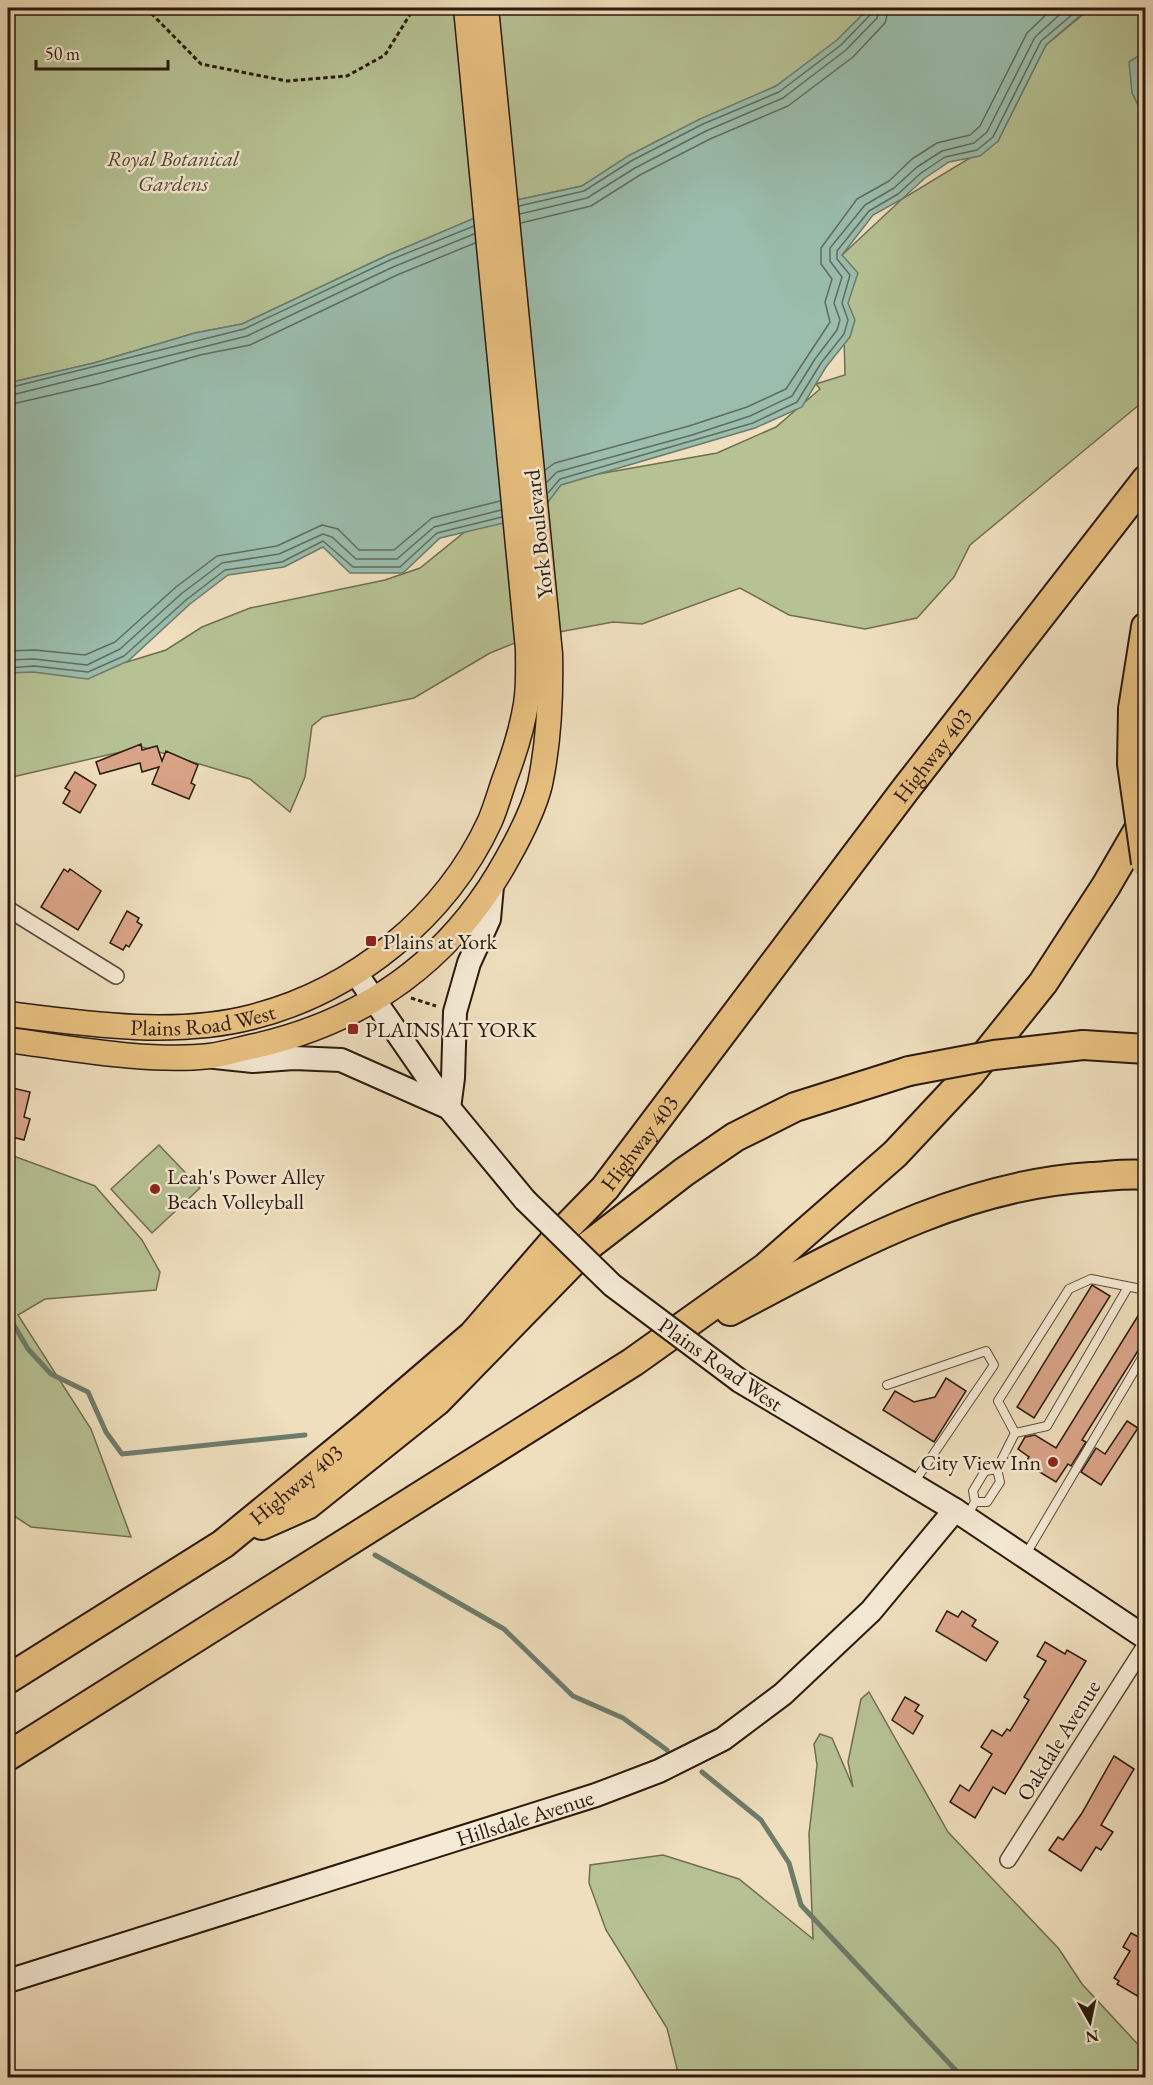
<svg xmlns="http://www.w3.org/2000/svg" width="1153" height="2085" font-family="'EB Garamond',serif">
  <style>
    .green { fill: #b6c294; stroke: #706e50; stroke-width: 1.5 }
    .water { fill: #9abdad; stroke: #6d7c6c; stroke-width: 1.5 }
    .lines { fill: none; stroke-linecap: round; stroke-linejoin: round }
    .shore { stroke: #626c5c; stroke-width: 1.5 }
    .stream { stroke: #6d7c6c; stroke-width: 5 }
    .building { fill: #daa489; stroke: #2a1a0b; stroke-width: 1.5 }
    .lane-casing { stroke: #5b4b38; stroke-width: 10 }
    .street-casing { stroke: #5b4b38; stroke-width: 18 }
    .secondary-casing { stroke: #2a1a0b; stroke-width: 26 }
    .primary-casing { stroke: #2a1a0b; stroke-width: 27 }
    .highway-casing { stroke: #2a1a0b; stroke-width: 32 }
    .path { stroke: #2a1a0b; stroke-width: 3; stroke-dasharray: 4.5 3; stroke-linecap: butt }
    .lane { stroke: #f5ead5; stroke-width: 8 }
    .street { stroke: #f5ead5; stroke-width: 15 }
    .secondary { stroke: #f5ead5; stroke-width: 22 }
    .primary { stroke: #e8c07f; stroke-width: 24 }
    .highway { stroke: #e8c07f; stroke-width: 28 }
    .secondary-bridge-casing { stroke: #2a1a0b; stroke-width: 26; stroke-linecap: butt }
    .highway-bridge-casing { stroke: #2a1a0b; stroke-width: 32; stroke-linecap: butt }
    .secondary-bridge { stroke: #f5ead5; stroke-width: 22 }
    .highway-bridge { stroke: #e8c07f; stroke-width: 28 }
    .poi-dot { fill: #8f2418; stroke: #f5ead5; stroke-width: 2 }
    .labels { text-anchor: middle; stroke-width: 5; stroke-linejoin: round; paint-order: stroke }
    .park-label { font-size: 22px; font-style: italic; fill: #544c34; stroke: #f5ead5 }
    .street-label { font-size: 22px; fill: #2a1a0b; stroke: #f5ead5 }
    .poi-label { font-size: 22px; fill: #2a1a0b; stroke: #f5ead5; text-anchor: start }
  </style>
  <rect width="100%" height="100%" fill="#efdfbe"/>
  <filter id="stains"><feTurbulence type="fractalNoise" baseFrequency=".00333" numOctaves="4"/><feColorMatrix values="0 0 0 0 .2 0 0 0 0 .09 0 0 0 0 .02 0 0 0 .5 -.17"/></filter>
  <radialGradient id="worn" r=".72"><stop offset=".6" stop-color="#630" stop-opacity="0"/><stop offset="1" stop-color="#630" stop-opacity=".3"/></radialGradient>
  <!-- green -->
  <g class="green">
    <path d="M9,8H890L776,86L655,142L582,186L517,200L388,255L242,324L195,333L94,363L8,383Z"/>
    <path d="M1091,8H1145V400L970,545L954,577L917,618L865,629L789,615L740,588L642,624L613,622L527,638L490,653L414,698L323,717L312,726L305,777L290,812L250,779L142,747L8,778V671L28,672L127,662L166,650L202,627L250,608L385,580L420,568L519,488L717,453L776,427L820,389L816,384L845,375L842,255L902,199L998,141L1046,45Z"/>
    <path d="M159,1145L200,1188L152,1233L111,1189Z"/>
    <path d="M8,1154L95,1186L142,1240L160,1272L156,1290L45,1299L18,1315L91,1429L131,1537L31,1527L8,1512Z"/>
    <path d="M869,1692L948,1832L1059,1949L1082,1984L1145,2052V2077H679L667,2028L606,1930L589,1883L590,1865L663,1855L739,1879L813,1939L809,1834L817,1765L814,1744L820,1734L832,1738L853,1787L848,1762L861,1699Z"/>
  </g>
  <!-- water -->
  <g class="water">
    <path d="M869,8H1089L1046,45L998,141L980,156L949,162L925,178L902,199L873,215L842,255L858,273L848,303L855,320L850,337L826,367L802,407L755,428L561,485L538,515L440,538L403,573H350L323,547L284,567L228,575L190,604L128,661L88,679L33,672L8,673V383L94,363L195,333L242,324L388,255L517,200L582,186L628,156L700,119L776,86L837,40Z"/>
    <path d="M1143,53H1146L1145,119L1132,93L1129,62Z"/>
  </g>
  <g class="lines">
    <!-- shore -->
    <g class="shore">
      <path d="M519,206L584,191L631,161L703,124L779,92L841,45L871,14L873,8"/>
      <path d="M520,214L587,198L635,168L706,131L783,98L846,50L877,18L880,8"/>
      <path d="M521,223L591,206L640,175L710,139L788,106L853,57L885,23L889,8"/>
      <path d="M8,388L244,329L390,260L474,226"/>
      <path d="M8,396L247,336L393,267L474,234"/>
      <path d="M8,405L99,384L200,355L250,345L397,275L475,243"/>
      <path d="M545,470L555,463L689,426L747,407L786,389L830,322L825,302L832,279L821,264V248L857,199L889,181L912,159L937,143L970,135L980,126L1027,33L1053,8"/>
      <path d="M547,482L557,472L692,435L750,416L792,396L815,359L837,330L840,320L834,303L842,277L830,261V248L865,205L894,188L917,167L942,151L974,143L987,132L1035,37L1067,8"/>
      <path d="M548,493L560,479L753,423L797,402L821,363L844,334L848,320L842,303L850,275L837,259V251L869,211L898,194L921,173L945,157L977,150L993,137L1041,41L1080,8"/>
      <path d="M8,651L35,650L85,655L115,642L176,587L217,556L277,546L322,525L338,529L359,550H394L432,518L500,501"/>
      <path d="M8,660L34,659L87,665L120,649L181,594L222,563L279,554L323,534L332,537L356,559H397L434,527L501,510"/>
      <path d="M8,668L34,666L88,672L124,656L186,600L225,570L282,562L323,541L353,567H400L437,533L502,517"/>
    </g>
    <!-- stream -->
    <g class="stream">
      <path d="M8,1315L28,1349L51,1374L88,1392L106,1432L122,1454L305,1435"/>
      <path d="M375,1555L504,1629L573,1696L623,1718L667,1750"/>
      <path d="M702,1772L761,1820L789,1863L801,1905L963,2078"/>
    </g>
  </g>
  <!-- building -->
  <g class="building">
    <path d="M141,744L142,750L157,746L162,761L166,751L198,765L191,783L195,785L189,799L152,784L159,767L142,772L140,763L100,774L96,762Z"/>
    <path d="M75,772L96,785L80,813L63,803L70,791L65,788Z"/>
    <path d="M64,869L68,872L70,869L101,891L78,930L41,907Z"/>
    <path d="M127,911L139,918L137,922L142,925L129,947L126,945L123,950L110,943Z"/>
    <path d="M8,1087L30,1092L24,1117L30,1119L24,1140L8,1136Z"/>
    <path d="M1092,1285L1110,1296L1034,1418L1017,1407Z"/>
    <path d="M1146,1303V1338L1082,1440L1086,1442L1071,1466L1068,1464L1056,1482L1025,1463L1029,1457L1018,1449L1025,1437L1035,1435L1056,1448Z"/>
    <path d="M946,1378L966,1391L934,1442L883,1410L895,1391L914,1402L935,1397Z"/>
    <path d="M1127,1421L1138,1428L1101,1485L1081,1472L1096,1448L1105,1454Z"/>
    <path d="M947,1611L958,1617L962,1611L976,1620L972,1626L998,1642L986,1661L936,1631Z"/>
    <path d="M1045,1642L1065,1654L1067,1650L1086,1661L1005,1794L993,1787L975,1818L950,1802L960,1785L969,1791L992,1754L981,1747L992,1730L1002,1736L1007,1729L1010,1731L1029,1700L1024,1697L1046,1661L1037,1656Z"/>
    <path d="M905,1697L919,1705L915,1711L923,1716L913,1734L892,1720Z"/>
    <path d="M1114,1756L1134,1769L1101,1825L1113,1832L1101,1850L1096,1847L1081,1871L1049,1850L1058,1837L1063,1840L1082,1813Z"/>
    <path d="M1131,1933L1146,1941V1991L1141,1998L1117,1984L1119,1981L1114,1978L1130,1951L1123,1947Z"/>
  </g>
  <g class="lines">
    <!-- lane casing -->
    <g class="lane-casing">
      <g id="lane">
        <path d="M887,1385L986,1351L994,1365L913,1484"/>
        <path d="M1015,1433L1047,1426L1128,1287"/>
        <path d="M997,1469L1015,1433L998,1401L1069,1289L1091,1279L1146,1290"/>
        <path d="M967,1516L975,1502L973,1491L985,1471L997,1469L1000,1482L987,1502H975"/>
        <path d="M1026,1554L1146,1351"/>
      </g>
    </g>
    <!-- street casing -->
    <g class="street-casing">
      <g id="street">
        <path d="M8,909L116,976"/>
        <path d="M1008,1860L1146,1644"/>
      </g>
    </g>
    <!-- secondary casing -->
    <g class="secondary-casing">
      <g id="secondary">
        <path d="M355,972L449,1108L525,1200"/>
        <path d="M215,1057L253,1061L294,1058L341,1060L445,1106"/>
        <path d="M449,1108L453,1078L455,1012L469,963L489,919L492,886"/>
        <path d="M740,1381L955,1510L1146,1638"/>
        <path id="s1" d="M8,1981L596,1795L659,1771L723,1739L783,1694L871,1611L955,1510"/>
      </g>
    </g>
    <!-- primary casing -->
    <g class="primary-casing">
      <g id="primary">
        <path id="s2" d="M8,1014C85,1024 175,1037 252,1017C354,991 446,917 490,821C496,807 500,792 505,778C514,754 522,729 526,704C529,686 528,667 528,649L466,8"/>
        <path d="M8,1040C70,1048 149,1063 210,1056C225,1054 240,1049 255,1046C366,1021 452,959 507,859C520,836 534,809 540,784C549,741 551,697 550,654L486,8"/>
      </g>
    </g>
    <!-- highway casing -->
    <g class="highway-casing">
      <g id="highway">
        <path d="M1133,709L1146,627"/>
        <path d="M1083,1045L1146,1049"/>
        <path d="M730,1311C847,1250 956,1186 1091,1177C1109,1176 1128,1173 1146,1175"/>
        <path d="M262,1525L307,1505L437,1401L588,1246L684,1172L735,1137L795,1107L909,1071"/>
        <path id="s3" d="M8,1679L223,1544L366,1427L473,1335L563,1231L605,1188L905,790L1146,480"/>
        <path d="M8,1756L633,1362L765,1268L895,1154L970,1074L1043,983L1106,886L1146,817"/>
      </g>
    </g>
    <!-- path -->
    <g class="path">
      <path d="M146,8L201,64L287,81L347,76L385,55L414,8"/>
      <path d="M411,998L436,1006"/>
    </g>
    <!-- lane -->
    <use href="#lane" class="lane"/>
    <!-- street -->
    <use href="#street" class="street"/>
    <!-- secondary -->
    <use href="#secondary" class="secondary"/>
    <!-- primary -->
    <use href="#primary" class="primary"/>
    <!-- highway -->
    <use href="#highway" class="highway"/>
    <!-- secondary-bridge casing -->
    <g class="secondary-bridge-casing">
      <path id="secondary-bridge" d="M525,1200L612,1285L740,1381"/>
    </g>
    <!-- highway-bridge casing -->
    <g class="highway-bridge-casing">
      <g id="highway-bridge">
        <path d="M1133,709L1132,764L1146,863"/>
        <path d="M909,1071L994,1055L1083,1045"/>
      </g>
    </g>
    <!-- secondary-bridge -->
    <use href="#secondary-bridge" class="secondary-bridge"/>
    <!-- highway-bridge -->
    <use href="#highway-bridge" class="highway-bridge"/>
  </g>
  <!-- markers -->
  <g class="poi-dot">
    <rect x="365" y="935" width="12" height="12" rx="3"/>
    <rect x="347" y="1023" width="12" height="12" rx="3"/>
    <circle cx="155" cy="1189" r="6"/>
    <circle cx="1053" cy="1462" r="6"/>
  </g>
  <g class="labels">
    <!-- park labels -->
    <g class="park-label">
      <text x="173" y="166">Royal Botanical<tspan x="173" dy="25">Gardens</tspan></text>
    </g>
    <!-- street labels -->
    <g class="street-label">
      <text transform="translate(538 534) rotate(-96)" y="8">York Boulevard</text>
      <text dy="8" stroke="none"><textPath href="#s3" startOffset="1320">Highway 403</textPath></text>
      <text dy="8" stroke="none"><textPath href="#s2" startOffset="196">Plains Road West</textPath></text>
      <text dy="8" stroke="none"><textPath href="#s3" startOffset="834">Highway 403</textPath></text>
      <text transform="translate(721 1364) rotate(35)" y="8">Plains Road West</text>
      <text dy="8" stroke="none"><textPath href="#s3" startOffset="348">Highway 403</textPath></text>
      <text transform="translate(1058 1740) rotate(-58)" y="8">Oakdale Avenue</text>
      <text dy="8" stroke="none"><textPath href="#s1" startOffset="542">Hillsdale Avenue</textPath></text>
    </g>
    <!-- poi labels -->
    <g class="poi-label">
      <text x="383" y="949">Plains at York</text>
      <text x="365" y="1037">PLAINS AT YORK</text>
      <text x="167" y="1184">Leah's Power Alley<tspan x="167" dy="25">Beach Volleyball</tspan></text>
      <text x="1041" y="1470" text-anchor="end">City View Inn</text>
    </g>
  </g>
  <!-- margin -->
  <rect width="1153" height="2085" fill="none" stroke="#efdfbe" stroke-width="30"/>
  <rect x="9" y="9" width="1135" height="2067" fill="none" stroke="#2a1a0b" stroke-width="3"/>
  <rect x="15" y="15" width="1123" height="2055" fill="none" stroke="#2a1a0b" stroke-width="1.5"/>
  <!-- north arrow -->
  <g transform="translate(1090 2022) rotate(171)" stroke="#f5ead5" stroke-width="4.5" paint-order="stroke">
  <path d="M0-4.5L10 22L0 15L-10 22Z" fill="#2a1a0b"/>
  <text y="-9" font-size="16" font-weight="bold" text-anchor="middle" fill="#2a1a0b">N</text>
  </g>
  <!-- scale -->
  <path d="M36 60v9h132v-9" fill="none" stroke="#2a1a0b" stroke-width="3"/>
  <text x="45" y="60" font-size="18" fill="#2a1a0b" stroke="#f5ead5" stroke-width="4.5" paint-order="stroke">50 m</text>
  <rect width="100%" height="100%" filter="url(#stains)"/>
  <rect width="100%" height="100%" fill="url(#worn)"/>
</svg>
